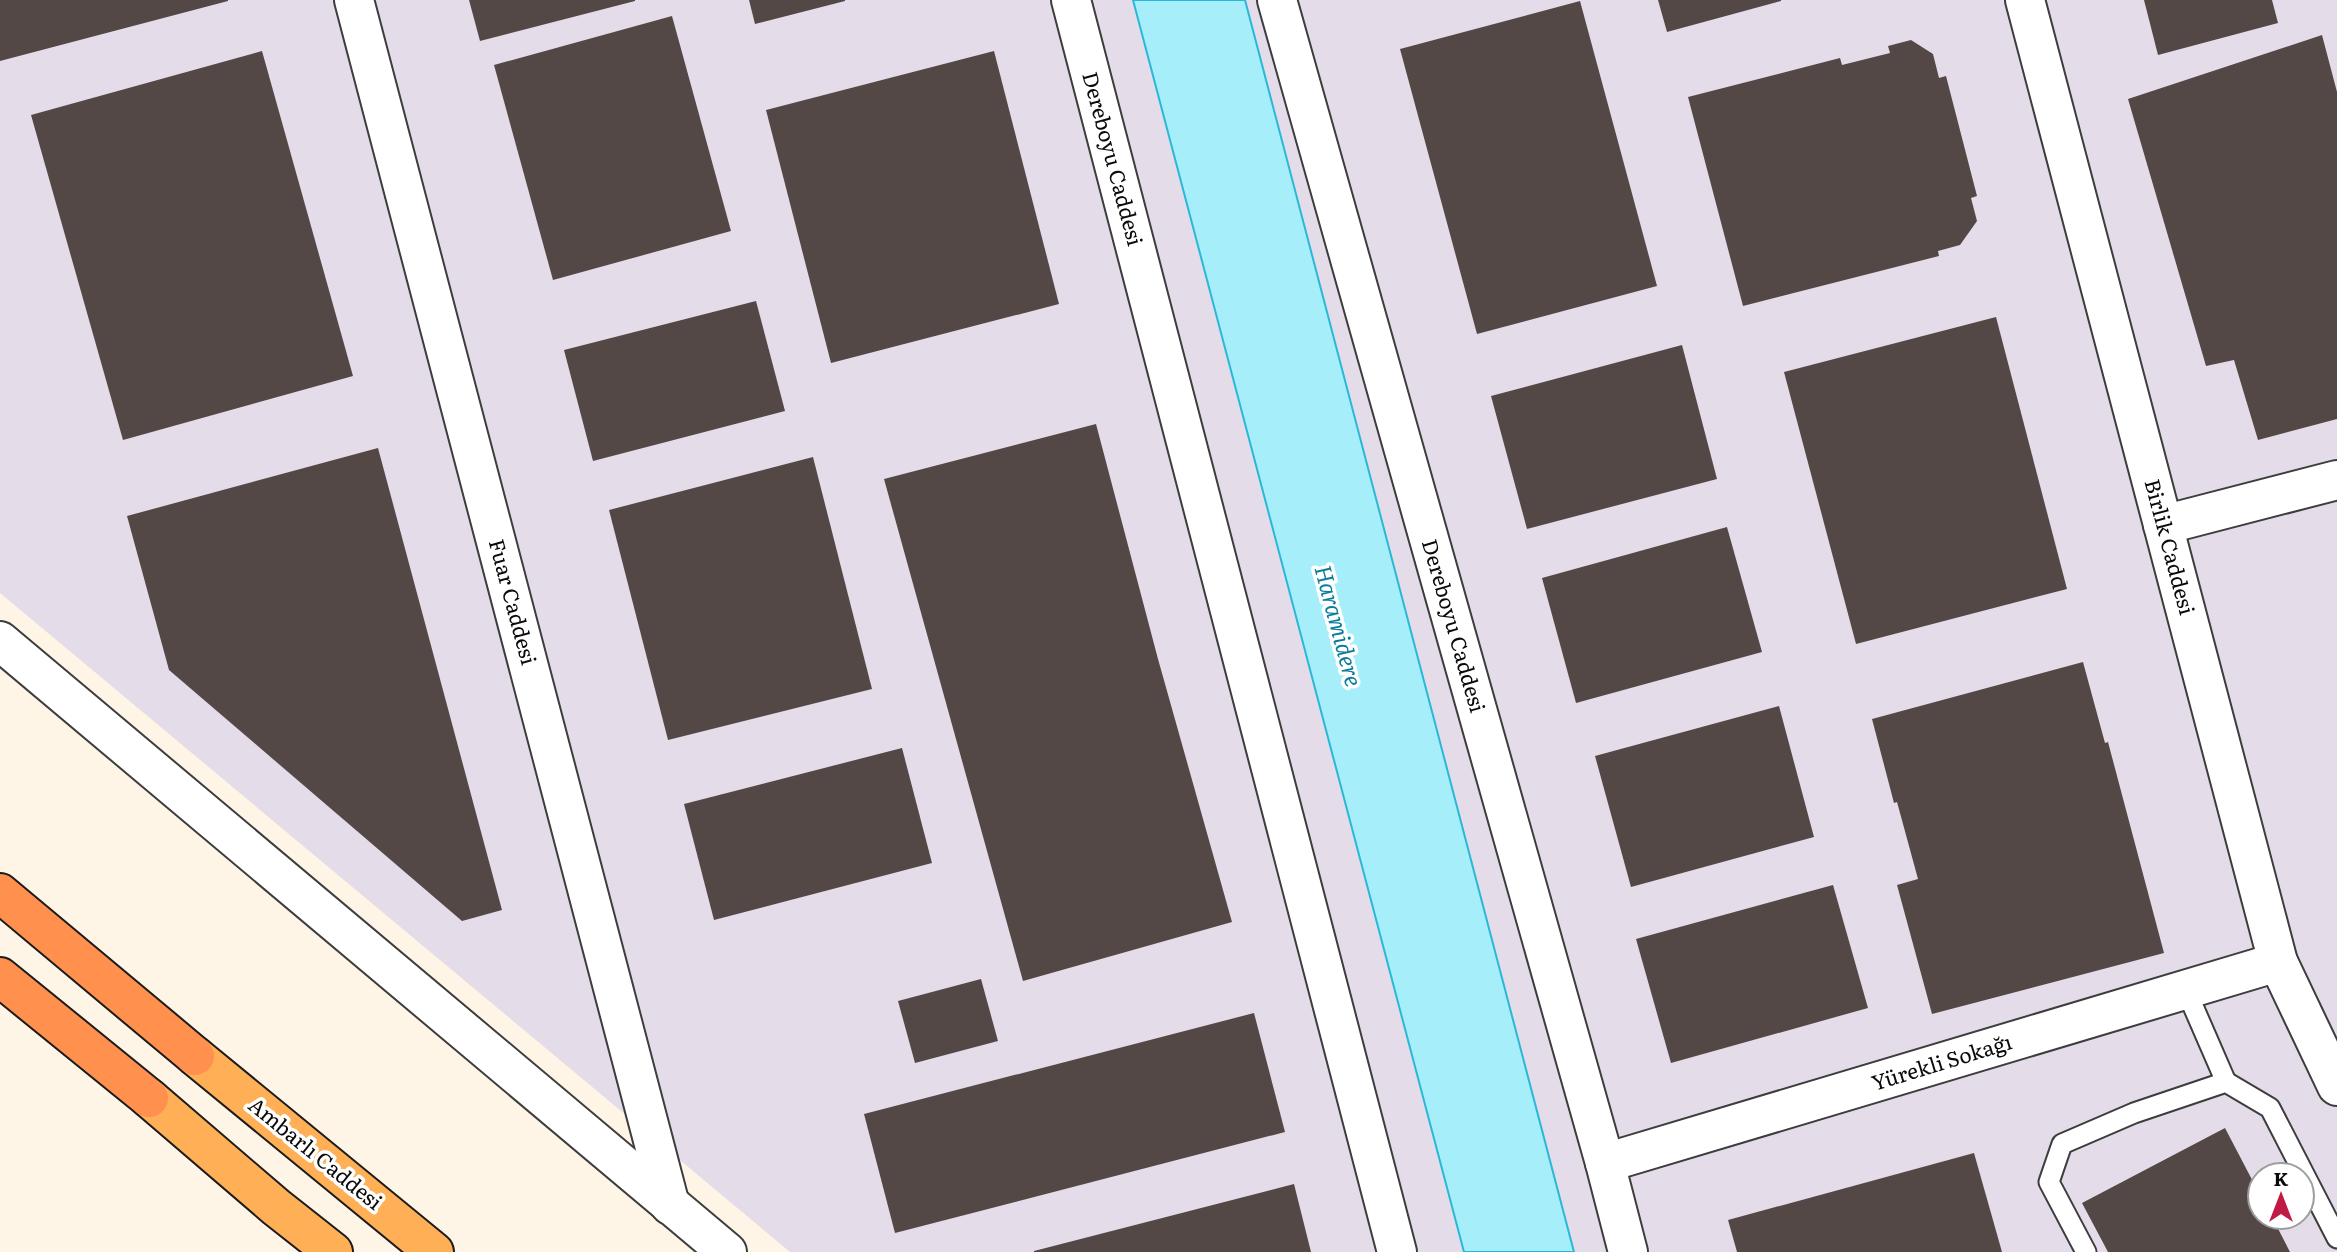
<svg xmlns="http://www.w3.org/2000/svg" width="2337" height="1252" font-family="Literata,serif">
  <style>
    .industrial { fill: #e5dcea; fill-rule: evenodd }
    .water { fill: #a7eefb; stroke: #29b8d6; stroke-width: 2 }
    .building { fill: #534845 }
    .lines { fill: none; stroke-linecap: round; stroke-linejoin: round }
    .service-casing { stroke: #3d3d3d; stroke-width: 23 }
    .minor-casing { stroke: #3d3d3d; stroke-width: 42 }
    .tertiary-casing { stroke: #3d3d3d; stroke-width: 42 }
    .primary-casing { stroke: #1b1b1b; stroke-width: 42 }
    .trunk-casing { stroke: #1b1b1b; stroke-width: 42 }
    .service { stroke: #fff; stroke-width: 19 }
    .minor { stroke: #fff; stroke-width: 38 }
    .tertiary { stroke: #fff; stroke-width: 38 }
    .primary { stroke: #ffb056; stroke-width: 38 }
    .trunk { stroke: #ff904d; stroke-width: 38 }
    .labels { text-anchor: middle; stroke-width: 7; stroke-linejoin: round; paint-order: stroke }
    .street-label { font-size: 21px; fill: #0a0a0a; stroke: #fff }
    .water-label { font-size: 23px; font-style: italic; fill: #0c7c9b; stroke: #fff }
  </style>
  <rect width="100%" height="100%" fill="#fff5e6"/>
  <!-- industrial -->
  <path class="industrial" d="M0,0H2337V1252H790L0,593ZM2260,1175H2302V1217H2260Z"/>
  <!-- water -->
  <path class="water" d="M1133,0H1245L1574,1252H1464Z"/>
  <!-- building -->
  <g class="building">
    <path d="M0,0H228V1L0,61Z"/>
    <path d="M469,0H635V1L480,41Z"/>
    <path d="M749,0H845V1L755,24Z"/>
    <path d="M1658,0H1781V1L1667,32Z"/>
    <path d="M2144,0H2272L2278,23L2158,55Z"/>
    <path d="M1580,1L1657,286L1477,334L1400,49Z"/>
    <path d="M672,16L731,231L553,280L494,65Z"/>
    <path d="M2322,35L2337,92V419L2258,440L2234,360L2206,366L2128,99Z"/>
    <path d="M1911,40L1933,54L1939,78L1946,76L1977,196L1971,198L1977,221L1960,245L1938,251L1939,256L1743,306L1688,97L1840,58L1842,65L1890,53L1888,46Z"/>
    <path d="M262,51L353,376L123,440L31,115Z"/>
    <path d="M994,51L1059,304L831,363L766,110Z"/>
    <path d="M756,301L785,411L593,461L564,350Z"/>
    <path d="M1996,317L2067,589L1856,644L1784,372Z"/>
    <path d="M1682,345L1717,479L1527,529L1491,396Z"/>
    <path d="M1096,424L1158,659L1232,922L1023,981L884,479Z"/>
    <path d="M378,448L502,910L462,921L169,670L127,516Z"/>
    <path d="M813,457L872,689L668,740L609,510Z"/>
    <path d="M1727,527L1762,652L1576,703L1542,578Z"/>
    <path d="M2083,662L2105,743L2108,742L2164,953L1932,1014L1897,885L1918,879L1897,802L1894,803L1872,719Z"/>
    <path d="M1779,706L1814,837L1631,887L1595,756Z"/>
    <path d="M902,748L932,863L714,920L684,804Z"/>
    <path d="M1833,885L1868,1008L1671,1063L1636,939Z"/>
    <path d="M981,979L998,1041L915,1063L898,1001Z"/>
    <path d="M1254,1013L1285,1132L895,1233L864,1114Z"/>
    <path d="M2225,1128L2260,1195V1217H2272L2290,1252H2108L2082,1203Z"/>
    <path d="M1974,1153L2002,1252H1737L1728,1220Z"/>
    <path d="M1294,1184L1311,1252H1034V1251Z"/>
  </g>
  <g class="lines">
    <!-- service casing -->
    <g class="service-casing">
      <g id="service">
        <path d="M2186,990L2226,1082"/>
        <path d="M2086,1252L2049,1182L2062,1144L2134,1113L2226,1082L2270,1108L2337,1238"/>
      </g>
    </g>
    <!-- minor casing -->
    <g class="minor-casing">
      <g id="minor">
        <path d="M354,0L670,1205"/>
        <path d="M2163,525L2337,480"/>
        <path d="M0,641L727,1252"/>
        <path d="M1605,1163L2278,962"/>
      </g>
    </g>
    <!-- tertiary casing -->
    <g class="tertiary-casing">
      <g id="tertiary">
        <path d="M1071,0L1397,1252"/>
        <path d="M1277,0L1605,1163L1628,1252"/>
        <path d="M2025,0L2278,962L2337,1086"/>
      </g>
    </g>
    <!-- primary casing -->
    <g class="primary-casing">
      <g id="primary">
        <path d="M195,1056L434,1252"/>
        <path d="M149,1098L276,1207L333,1252"/>
      </g>
    </g>
    <!-- trunk casing -->
    <g class="trunk-casing">
      <g id="trunk">
        <path d="M0,893L195,1056"/>
        <path d="M0,977L149,1098"/>
      </g>
    </g>
    <!-- service -->
    <use href="#service" class="service"/>
    <!-- minor -->
    <use href="#minor" class="minor"/>
    <!-- tertiary -->
    <use href="#tertiary" class="tertiary"/>
    <!-- primary -->
    <use href="#primary" class="primary"/>
    <!-- trunk -->
    <use href="#trunk" class="trunk"/>
  </g>
  <g class="labels">
    <!-- street labels -->
    <g class="street-label">
      <text transform="translate(1112 159) rotate(75)" y="7">Dereboyu Caddesi</text>
      <text transform="translate(2169 547) rotate(75)" y="7">Birlik Caddesi</text>
      <text transform="translate(512 602) rotate(75)" y="7">Fuar Caddesi</text>
      <text transform="translate(1453 626) rotate(74)" y="7">Dereboyu Caddesi</text>
      <text transform="translate(1942 1063) rotate(-17)" y="7">Yürekli Sokağı</text>
      <text transform="translate(315 1154) rotate(39)" y="7">Ambarlı Caddesi</text>
    </g>
    <!-- water labels -->
    <g class="water-label">
      <text transform="translate(1338 626) rotate(75)" y="8">Haramidere</text>
    </g>
  </g>
  <!-- north arrow -->
  <g transform="translate(2281 1196)"><circle r="33" fill="#ffffff" stroke="#9d9d9d" stroke-width="2"/>
  <path d="M0-5L12 26L0 18L-12 26Z" fill="#c21a47"/>
  <text y="-10" font-size="19" font-weight="bold" text-anchor="middle" fill="#0a0a0a">K</text>
  </g>
</svg>
